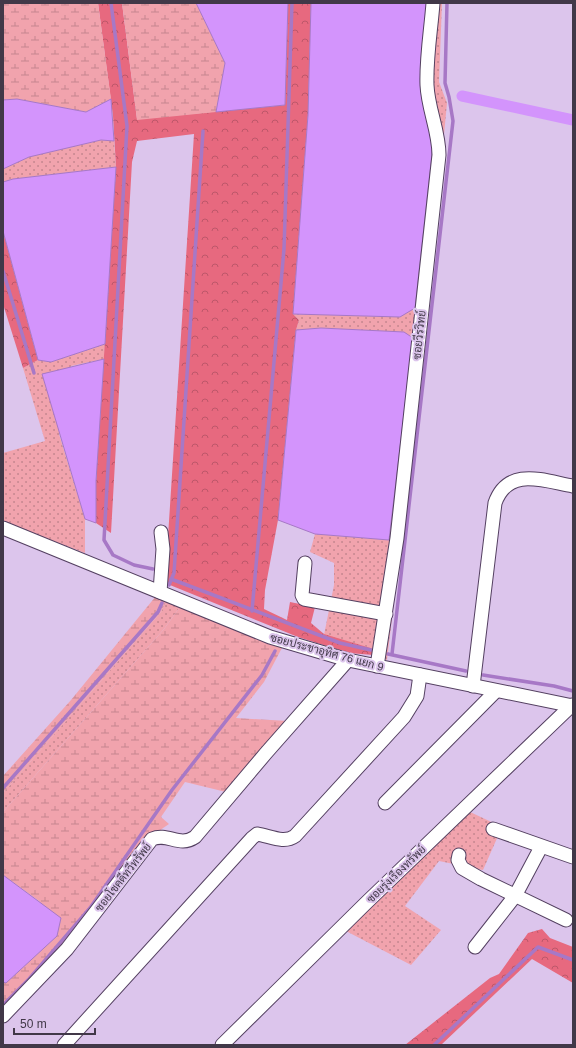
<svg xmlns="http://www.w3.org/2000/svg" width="576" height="1048" font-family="Helvetica,Sarabun,sans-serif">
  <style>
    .grass { fill: url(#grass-dots) }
    .forest { fill: url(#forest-crowns) }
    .wetland { fill: url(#wetland-marsh) }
    .water { fill: #d394fc; stroke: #a778c6 }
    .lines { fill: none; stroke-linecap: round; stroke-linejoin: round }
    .stream { stroke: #a778c6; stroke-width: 3.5 }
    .canal { stroke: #d394fc; stroke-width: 11 }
    .minor-casing { stroke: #544061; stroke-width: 15 }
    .minor { stroke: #fff; stroke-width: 13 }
    .labels { text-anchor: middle; stroke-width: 4; stroke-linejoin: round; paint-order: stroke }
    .street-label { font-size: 11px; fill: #413848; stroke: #dcc5ec }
  </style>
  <defs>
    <pattern id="grass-dots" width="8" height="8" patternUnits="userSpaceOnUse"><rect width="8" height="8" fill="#f1a3ad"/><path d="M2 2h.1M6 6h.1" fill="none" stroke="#c5868f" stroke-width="1.8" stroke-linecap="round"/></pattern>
    <pattern id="forest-crowns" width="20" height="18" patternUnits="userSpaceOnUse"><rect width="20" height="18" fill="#e7697f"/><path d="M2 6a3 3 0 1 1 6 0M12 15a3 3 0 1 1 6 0" fill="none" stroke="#bd576a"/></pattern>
    <pattern id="wetland-marsh" width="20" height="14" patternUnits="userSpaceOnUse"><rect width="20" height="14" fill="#f1a3ad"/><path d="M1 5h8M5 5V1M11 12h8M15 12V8" fill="none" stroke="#c5868f"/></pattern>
  </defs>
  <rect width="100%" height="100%" fill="#dcc5ec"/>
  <!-- grass -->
  <g class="grass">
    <path d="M427,3H442L439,82L447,103L423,356L387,660L373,655L374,649L324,635L334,585V563L310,552L315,534L389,540L403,332L321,328L296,330L299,320L293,314L400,317L433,144L427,121L422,88Z"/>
    <path d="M101,140L114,141L116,167L13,179L3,182V169L28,157Z"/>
    <path d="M105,344L104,359L71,366L59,434L85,519V553L3,522V453L45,441L23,368L38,360L51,362Z"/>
    <path d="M167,600L180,607L164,629L3,812V793L161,612Z"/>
    <path d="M468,811L502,827L483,870L439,861L405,906L441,930L411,965L346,931Z"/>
  </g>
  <!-- forest -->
  <g class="forest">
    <path d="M98,3H122L137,119L285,105L288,3H311L308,115L293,314L299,320L296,330L278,520L265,590L264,609L287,620L290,602L315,607L311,623L324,634L374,649L373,655L349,653L298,637L165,583L194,134L137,141L132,162L111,533L96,523V481L116,167L113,116Z"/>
    <path d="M3,231L38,360L23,368L3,304Z"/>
    <path d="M542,929L550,938L573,947V983L532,959L441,1045H405L490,978L499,974L528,933Z"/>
  </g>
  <!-- wetland -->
  <g class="wetland">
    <path d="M3,3H98L111,99L86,112L17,99L3,100Z"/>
    <path d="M122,3H196L225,63L216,112L137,120Z"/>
    <path d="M156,596L167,600L161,612L3,793V776L71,700Z"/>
    <path d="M180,607L284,644L264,682L236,718L288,721L226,792L185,782L161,817L169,824C141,842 121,872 100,897C69,936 37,975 3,1011V982L6,983L57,936L39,901L3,875V812L164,629Z"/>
  </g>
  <!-- water -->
  <g class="water">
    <path d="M196,3H288L285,105L216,112L225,63Z"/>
    <path d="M311,3H427L422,88L427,121L433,144L415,308L400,317L293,314L308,115Z"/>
    <path d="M17,99L86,112L111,99L114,141L101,140L29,157L3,169V100Z"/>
    <path d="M116,167L105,344L51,362L38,360L3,231V182L13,179Z"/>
    <path d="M321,328L404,332L413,338L389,540L315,534L278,520L296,330Z"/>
    <path d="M104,359L96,481V523L85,519L42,374Z"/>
    <path d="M3,875L61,918L57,936L6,983L3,982Z"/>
  </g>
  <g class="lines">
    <!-- stream -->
    <g class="stream">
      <path d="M111,3L127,126L104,540L113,555L134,565L153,569"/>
      <path d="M3,271L34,373"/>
      <path d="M171,579L340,643L371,650"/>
      <path d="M169,585L174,573L203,131"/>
      <path d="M252,611L284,249L292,3"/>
      <path d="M388,654L466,671"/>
      <path d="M392,654L453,121L449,97L445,83L447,3"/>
      <path d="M483,675L554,686L573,691"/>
      <path d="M3,788L158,612L162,603"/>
      <path d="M3,1005L29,979L90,908L172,790L262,675L275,651"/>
      <path d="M434,1045L538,947L573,960"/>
    </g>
    <!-- canal -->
    <path class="canal" d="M462,96L573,120"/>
    <!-- minor casing -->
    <g class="minor-casing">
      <g id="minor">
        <path d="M3,528L270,637L348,660L573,706"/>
        <path d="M305,563L302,595L304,599L386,614"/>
        <path d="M160,592L163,549L161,532"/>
        <path d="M377,666L397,538L439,155C439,131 428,109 427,85C426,58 431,30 433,3"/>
        <path d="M473,686L495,503C508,466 544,481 573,486"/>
        <path d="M385,803L496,691"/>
        <path d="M493,829L573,857"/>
        <path d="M459,855L458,860L462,868L481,879L566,920"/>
        <path d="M475,947L515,896L541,847"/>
        <path d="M3,1016L67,949L152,839C168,832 179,848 195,837L266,753L348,660"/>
        <path d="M64,1045L252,838L257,834C270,836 284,844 295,836L404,717L417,696L420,675"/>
        <path d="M222,1045L366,903L572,705"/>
      </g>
    </g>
    <!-- minor -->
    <use href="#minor" class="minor"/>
  </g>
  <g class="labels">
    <!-- street labels -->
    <g class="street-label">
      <text transform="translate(419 335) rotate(-84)" y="4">ซอยวีรวิทย์</text>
      <text transform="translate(327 652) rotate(15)" y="4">ซอยประชาอุทิศ 76 แยก 9</text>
      <text transform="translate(396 874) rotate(-44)" y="4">ซอยรุ่งเรืองทรัพย์</text>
      <text transform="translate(123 877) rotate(-52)" y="4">ซอยโชคดีทวีทรัพย์</text>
    </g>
  </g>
  <!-- border -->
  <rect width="576" height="1048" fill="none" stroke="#413848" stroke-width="8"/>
  <!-- scale -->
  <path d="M14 1028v6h81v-6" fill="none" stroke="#413848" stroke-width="2"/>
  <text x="20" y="1028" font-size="12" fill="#413848" stroke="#dcc5ec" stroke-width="3" paint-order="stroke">50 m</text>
</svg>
